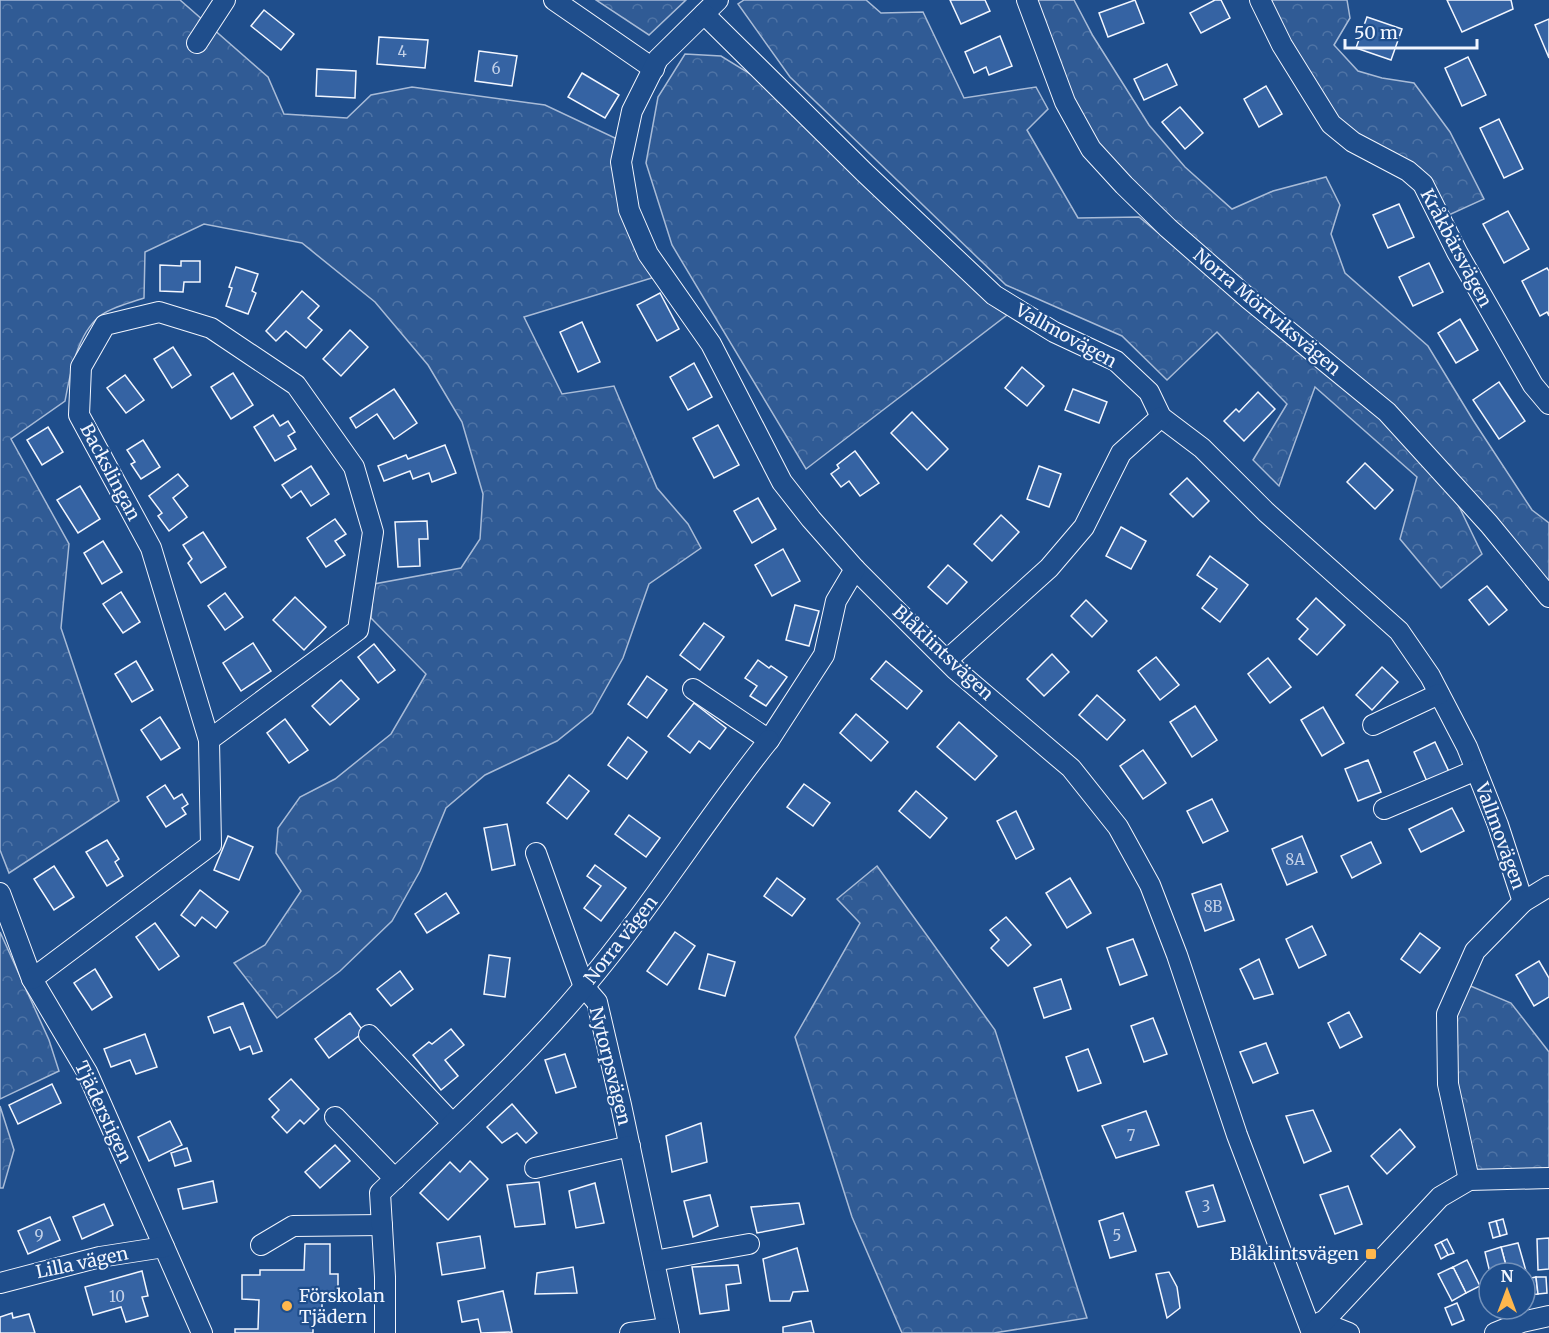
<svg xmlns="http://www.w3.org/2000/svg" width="1549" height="1333" font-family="Merriweather,serif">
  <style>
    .forest { fill: url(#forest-crowns); stroke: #a8bbd7; stroke-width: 1.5 }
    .building { fill: #3563a3; stroke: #f2f6ff; stroke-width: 1.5 }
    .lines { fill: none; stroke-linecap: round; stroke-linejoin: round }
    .minor-casing { stroke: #f2f6ff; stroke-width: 22 }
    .minor { stroke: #1f4e8c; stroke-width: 20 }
    .poi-dot { fill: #ffb74d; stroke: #1f4e8c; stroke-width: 2 }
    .labels { text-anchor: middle; stroke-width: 4.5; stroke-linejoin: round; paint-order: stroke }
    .number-label { font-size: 15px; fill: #c3d1e8 }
    .street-label { font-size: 18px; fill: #f2f6ff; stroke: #1f4e8c }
    .poi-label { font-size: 18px; fill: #f2f6ff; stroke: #1f4e8c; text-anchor: end }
  </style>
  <defs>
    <pattern id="forest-crowns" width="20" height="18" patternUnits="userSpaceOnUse" patternTransform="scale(1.5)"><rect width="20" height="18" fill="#305b95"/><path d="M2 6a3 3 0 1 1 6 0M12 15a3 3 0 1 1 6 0" fill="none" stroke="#4e73a5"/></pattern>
  </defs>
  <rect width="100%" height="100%" fill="#1f4e8c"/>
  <!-- forest -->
  <g class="forest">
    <path d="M0,0H180L268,77L284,114L347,118L371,95L412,87L545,105L615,138L616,162L655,277L524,317L562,394L614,386L657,488L688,524L701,548L649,584L623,658L592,713L557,741L485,775L446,808L420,871L392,921L340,971L277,1018L234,963L265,945L301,891L276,853L278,828L300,797L335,779L391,734L426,674L371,618L374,584L461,568L480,539L483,494L462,422L428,365L375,302L302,243L204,224L145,252L144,298C130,303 111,307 100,316C77,334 70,374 65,401L11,439L69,544L61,628L119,801L9,873L0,850Z"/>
    <path d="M596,0H686L649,35Z"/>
    <path d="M744,0H866L881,13L923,12L964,98L1036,87L1048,109L1027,130L1078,218L1139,217L1383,419L1453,494L1482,554L1441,588L1400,539L1417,477L1315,387L1279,486L1253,460L1287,404L1217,332L1167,380L1122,336L1006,285L790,77L738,4Z"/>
    <path d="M1027,0H1074L1093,36L1149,125L1185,167L1232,209L1273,191L1326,177L1340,205L1331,234L1345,273L1428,346L1473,420L1532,510L1549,523V597L1387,412L1091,149Z"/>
    <path d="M1260,0H1347L1350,18L1334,45L1358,71L1382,78L1414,83L1450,132L1484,199L1440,219L1423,184L1353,142Z"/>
    <path d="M685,54L721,56L757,78L986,301L1007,315L806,469L672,245L646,163L658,97Z"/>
    <path d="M877,866L995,1030L1087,1318L994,1333H902L852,1217L795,1037L860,923L837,899Z"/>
    <path d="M0,932L49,1040L59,1071L0,1099Z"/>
    <path d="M1461,982L1511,1003L1549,1052V1178L1469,1180L1447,1014Z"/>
    <path d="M0,1106L14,1150L3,1188H0Z"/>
  </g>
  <!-- building -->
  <g class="building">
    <path d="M950,0H985L990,11L961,24Z"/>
    <path d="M1135,0L1144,23L1108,37L1099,13Z"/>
    <path d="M1215,0H1221L1230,18L1201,33L1190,13Z"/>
    <path d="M1447,0H1511L1513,9L1462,32Z"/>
    <path d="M264,10L294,34L281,50L251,26Z"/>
    <path d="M1367,17L1402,29L1391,60L1356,48Z"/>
    <path d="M1549,19V58L1535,25Z"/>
    <path d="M1000,36L1012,66L989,75L986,67L974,73L965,52Z"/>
    <path d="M379,37L428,40L425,68L377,64Z"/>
    <path d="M479,51L517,56L512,86L475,81Z"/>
    <path d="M1468,57L1486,95L1462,106L1445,68Z"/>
    <path d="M1167,64L1177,85L1144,100L1134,79Z"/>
    <path d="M317,69L356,71L355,98L316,96Z"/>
    <path d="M582,73L619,95L605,118L568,97Z"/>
    <path d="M1266,86L1282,114L1259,127L1244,99Z"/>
    <path d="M1180,107L1203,133L1185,149L1162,122Z"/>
    <path d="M1499,119L1523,169L1504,178L1480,128Z"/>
    <path d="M1399,204L1414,237L1388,248L1373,215Z"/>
    <path d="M1508,211L1529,249L1504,263L1483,224Z"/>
    <path d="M181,261H200V282H184L183,292L160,291V265L181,266Z"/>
    <path d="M1429,263L1443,292L1413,306L1399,277Z"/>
    <path d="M236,267L258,274L252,291L256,293L248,314L226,306L232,288L229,287Z"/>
    <path d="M1547,268L1549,271V316L1547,312L1540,316L1522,281Z"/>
    <path d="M302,291L319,306L308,318L322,330L306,348L286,331L276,341L266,331Z"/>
    <path d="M660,293L679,329L657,341L637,305Z"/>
    <path d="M1460,319L1478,350L1456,363L1438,333Z"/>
    <path d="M582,322L600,362L578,372L560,332Z"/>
    <path d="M350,330L368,347L341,376L323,359Z"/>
    <path d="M173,347L191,375L172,388L154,359Z"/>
    <path d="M694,363L712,397L688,410L670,377Z"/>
    <path d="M1022,367L1044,386L1027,406L1005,388Z"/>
    <path d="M233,373L253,405L231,419L211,387Z"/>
    <path d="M125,375L144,400L126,413L107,388Z"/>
    <path d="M1499,382L1525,421L1499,439L1473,400Z"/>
    <path d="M394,389L417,423L394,439L377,414L356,428L350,418Z"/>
    <path d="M1073,389L1107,402L1099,423L1065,410Z"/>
    <path d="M1258,392L1275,409L1244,441L1224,421L1236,409L1239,412Z"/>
    <path d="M912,412L948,449L927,470L891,433Z"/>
    <path d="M273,415L280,426L288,421L295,432L288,436L296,449L275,461L254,427Z"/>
    <path d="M718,425L739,465L714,478L693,438Z"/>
    <path d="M48,427L63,452L42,465L27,440Z"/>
    <path d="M143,440L160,467L141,479L131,464L135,462L127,450Z"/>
    <path d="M445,445L456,473L432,482L429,473L413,479L410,471L384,481L378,466L406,455L408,459Z"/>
    <path d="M855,451L879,483L860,496L849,481L841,487L831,474L839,468L837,465Z"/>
    <path d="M1365,463L1393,490L1375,509L1347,482Z"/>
    <path d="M311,466L329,494L311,506L301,491L291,498L282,485Z"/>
    <path d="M1039,466L1061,474L1049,507L1027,499Z"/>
    <path d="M178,474L188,486L173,498L187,517L169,531L158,516L162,513L149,496Z"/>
    <path d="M1187,478L1209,501L1193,517L1170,494Z"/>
    <path d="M80,486L100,519L78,533L57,500Z"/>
    <path d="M758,498L776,529L752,543L734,511Z"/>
    <path d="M1001,515L1019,532L992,561L974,544Z"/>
    <path d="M335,519L346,534L335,541L345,555L326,567L307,538Z"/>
    <path d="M427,521L428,539H419L420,566L398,567L395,522Z"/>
    <path d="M1121,527L1146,541L1131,569L1106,556Z"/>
    <path d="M203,532L226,567L201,583L188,563L192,559L183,545Z"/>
    <path d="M103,541L122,572L102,584L84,553Z"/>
    <path d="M783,549L800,581L772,596L755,565Z"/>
    <path d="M1210,556L1248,585L1220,622L1202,608L1217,589L1197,575Z"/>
    <path d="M948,565L967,582L947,604L928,587Z"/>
    <path d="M1487,586L1507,610L1489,625L1469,600Z"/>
    <path d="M121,592L140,622L123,633L103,604Z"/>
    <path d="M225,593L243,617L225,630L208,606Z"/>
    <path d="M295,597L326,627L304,650L273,620Z"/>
    <path d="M1316,598L1345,625L1317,655L1299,639L1308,629L1297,619Z"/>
    <path d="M1086,600L1107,621L1092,637L1071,616Z"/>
    <path d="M795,605L819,611L809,646L786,640Z"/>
    <path d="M704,623L724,637L700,670L680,655Z"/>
    <path d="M253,643L271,671L241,691L223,663Z"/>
    <path d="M374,644L395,670L378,683L358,657Z"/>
    <path d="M1052,654L1069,672L1044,696L1027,679Z"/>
    <path d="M1156,657L1179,685L1160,700L1138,671Z"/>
    <path d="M1268,658L1291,687L1270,703L1248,674Z"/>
    <path d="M758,660L769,668L771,666L787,677L766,706L750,696L757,686L745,678Z"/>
    <path d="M136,661L153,690L132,702L115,674Z"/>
    <path d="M886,661L922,691L907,709L871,679Z"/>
    <path d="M1382,667L1398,682L1372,710L1356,695Z"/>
    <path d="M647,676L667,690L647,718L628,704Z"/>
    <path d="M341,680L359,699L330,725L312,706Z"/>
    <path d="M1097,695L1125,720L1107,740L1079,715Z"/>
    <path d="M694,703L726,728L710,749L699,741L690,753L668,736Z"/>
    <path d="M1195,706L1217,740L1192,757L1170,722Z"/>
    <path d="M1323,707L1344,743L1322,756L1301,720Z"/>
    <path d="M856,714L888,742L871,761L840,733Z"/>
    <path d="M160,717L180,748L161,760L141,730Z"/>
    <path d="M285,719L308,750L289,763L267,733Z"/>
    <path d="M959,722L997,756L975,780L937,747Z"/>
    <path d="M628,737L647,752L627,779L608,765Z"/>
    <path d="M1435,742L1451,776L1429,786L1414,752Z"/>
    <path d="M1143,750L1166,783L1143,799L1120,766Z"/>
    <path d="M1368,760L1381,792L1358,801L1345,769Z"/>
    <path d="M569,775L589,791L567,819L547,803Z"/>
    <path d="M804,784L830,803L813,826L787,807Z"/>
    <path d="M165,785L174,799L182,794L188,804L182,808L186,814L166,827L147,797Z"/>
    <path d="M916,791L947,818L930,838L899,811Z"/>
    <path d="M1212,799L1228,831L1203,843L1187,811Z"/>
    <path d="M1452,808L1464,831L1421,852L1409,829Z"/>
    <path d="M1016,811L1034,849L1016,859L997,821Z"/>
    <path d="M629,815L660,838L646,857L615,834Z"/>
    <path d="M507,824L515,865L492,870L484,828Z"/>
    <path d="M228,836L253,847L239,880L214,870Z"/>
    <path d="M1302,836L1317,872L1287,885L1272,849Z"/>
    <path d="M107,840L119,859L115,862L123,876L107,886L86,852Z"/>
    <path d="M1371,842L1381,863L1352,878L1341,856Z"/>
    <path d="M595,865L626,888L601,921L584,908L601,886L587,876Z"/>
    <path d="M54,866L74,897L54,910L34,879Z"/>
    <path d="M777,878L805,899L792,916L764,896Z"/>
    <path d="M1070,878L1091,913L1067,928L1046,893Z"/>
    <path d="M1221,884L1234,920L1205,931L1192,894Z"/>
    <path d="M200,890L228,912L216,928L202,917L195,926L181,915Z"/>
    <path d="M446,893L459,913L427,933L415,914Z"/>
    <path d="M1006,917L1031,945L1008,966L991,948L999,940L990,930Z"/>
    <path d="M155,923L179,956L159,970L136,937Z"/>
    <path d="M1312,926L1326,955L1299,968L1286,939Z"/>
    <path d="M675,932L695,946L667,985L647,971Z"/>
    <path d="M1420,933L1440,948L1420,973L1401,959Z"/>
    <path d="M1133,939L1147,975L1120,985L1107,948Z"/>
    <path d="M708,954L735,962L725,996L699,989Z"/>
    <path d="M489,955L510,958L505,997L484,994Z"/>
    <path d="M1259,959L1273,994L1254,999L1240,969Z"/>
    <path d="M1539,961L1549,978V997L1534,1006L1516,975Z"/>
    <path d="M95,969L112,997L92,1010L74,983Z"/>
    <path d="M400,971L413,989L391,1006L377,989Z"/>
    <path d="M1061,979L1071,1009L1044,1018L1034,988Z"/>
    <path d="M243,1003L262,1051L253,1054L250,1046L240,1050L230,1027L214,1033L208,1017Z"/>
    <path d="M1349,1012L1362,1037L1340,1048L1328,1023Z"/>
    <path d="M350,1013L364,1032L329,1058L315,1039Z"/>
    <path d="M1153,1018L1167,1054L1144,1062L1131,1026Z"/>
    <path d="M451,1029L464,1045L445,1060L458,1076L441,1090L413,1055L429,1042L432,1044Z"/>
    <path d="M145,1034L157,1067L136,1074L130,1060L111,1067L104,1049Z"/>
    <path d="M1266,1043L1278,1073L1253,1083L1240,1052Z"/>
    <path d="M1088,1049L1101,1083L1078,1091L1066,1057Z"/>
    <path d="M565,1054L576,1087L556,1093L545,1060Z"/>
    <path d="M291,1079L319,1109L304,1124L300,1120L287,1133L272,1117L279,1110L269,1099Z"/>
    <path d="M52,1084L61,1103L18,1124L9,1105Z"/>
    <path d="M512,1104L537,1133L526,1143L517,1133L502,1143L487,1127Z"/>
    <path d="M1313,1110L1331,1151L1304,1163L1286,1116Z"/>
    <path d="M1146,1111L1159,1145L1116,1158L1102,1126Z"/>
    <path d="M170,1121L182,1145L149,1161L138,1137Z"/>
    <path d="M701,1123L707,1162L672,1172L666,1136Z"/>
    <path d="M1400,1129L1415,1147L1387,1174L1371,1156Z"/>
    <path d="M335,1145L350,1161L320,1188L305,1172Z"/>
    <path d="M187,1148L191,1161L175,1166L171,1153Z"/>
    <path d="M470,1161L488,1179L448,1220L420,1193L450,1162L460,1172Z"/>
    <path d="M213,1181L217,1202L183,1209L178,1189Z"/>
    <path d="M539,1182L545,1224L515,1227L507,1185Z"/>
    <path d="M595,1183L604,1223L576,1228L569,1191Z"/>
    <path d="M1213,1185L1225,1221L1198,1227L1186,1192Z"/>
    <path d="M1348,1186L1362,1224L1335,1234L1320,1195Z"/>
    <path d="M710,1195L718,1226L693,1237L684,1201Z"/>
    <path d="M799,1203L804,1224L757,1233L751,1207Z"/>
    <path d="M104,1204L113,1225L82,1239L73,1217Z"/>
    <path d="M1123,1213L1136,1251L1110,1258L1099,1221Z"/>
    <path d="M50,1217L60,1240L28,1254L18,1231Z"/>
    <path d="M1503,1219L1507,1234L1500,1236L1496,1221Z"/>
    <path d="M1496,1221L1500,1236L1493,1238L1489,1223Z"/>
    <path d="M480,1236L485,1268L442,1275L437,1243Z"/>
    <path d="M1549,1238V1269L1538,1270L1537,1239Z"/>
    <path d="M1447,1239L1454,1253L1448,1255L1441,1242Z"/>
    <path d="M1441,1242L1448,1255L1441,1259L1435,1245Z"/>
    <path d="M1518,1243L1526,1271L1508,1273L1501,1247Z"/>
    <path d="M305,1244H330V1274H338V1293L322,1292V1321H313V1333H235V1329H258L259,1300L242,1299V1275H260V1270H304Z"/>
    <path d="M1501,1247L1508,1273H1490L1485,1252Z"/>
    <path d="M797,1248L808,1291L793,1292L790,1301H770L763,1259Z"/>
    <path d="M1467,1260L1480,1286L1466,1293L1453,1267Z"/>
    <path d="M738,1265L741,1283L726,1285L729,1310L700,1314L692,1267Z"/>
    <path d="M573,1267L577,1293L535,1294L537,1273Z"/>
    <path d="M1453,1267L1466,1293L1452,1301L1438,1274Z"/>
    <path d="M142,1271L148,1296L142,1297L148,1316L126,1322L121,1307L93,1315L85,1287Z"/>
    <path d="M1169,1272L1177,1287L1180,1308L1167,1318L1156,1274Z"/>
    <path d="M1536,1277L1538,1294L1528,1295L1526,1279Z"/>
    <path d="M1536,1277H1546L1547,1293L1538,1294Z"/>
    <path d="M503,1291L512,1332L481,1333L478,1319L462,1322L458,1301Z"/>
    <path d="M1457,1303L1464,1320L1452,1325L1445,1308Z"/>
    <path d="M12,1313L13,1318L29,1314L35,1333H0V1317Z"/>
    <path d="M811,1321L814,1333H783V1327Z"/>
  </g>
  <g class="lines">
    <!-- minor casing -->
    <g class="minor-casing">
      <g id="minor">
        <path d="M554,0L654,69"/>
        <path d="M718,0L658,59L632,111L621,162L629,210L648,254L711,344L782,482L811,519L855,569L956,670L1071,768L1118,827L1150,885L1177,955L1237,1135L1312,1333"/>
        <path d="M1027,0L1065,102L1091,149L1124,185L1168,228L1249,299L1387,412L1489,524L1549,597"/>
        <path d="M1260,0L1282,45L1331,124L1353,142L1408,171L1423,184L1457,252L1533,385L1549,404"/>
        <path d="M704,14L865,173L994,295L1054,332L1116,361L1149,392L1161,417L1202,448L1266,512L1399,631L1430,676L1467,747L1498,825L1523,902"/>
        <path d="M197,43L225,0"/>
        <path d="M947,660L1049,568L1084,527L1121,453L1161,417"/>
        <path d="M693,689L769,740L824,655L836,601L855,569"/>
        <path d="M1373,725L1439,694"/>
        <path d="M1384,809L1476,770"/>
        <path d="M536,853L584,987L597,1002L621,1105L669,1333"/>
        <path d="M0,893L32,979L87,1072L202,1333"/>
        <path d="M32,979L211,845L209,740L358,630L373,532L354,467L296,385L211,328L159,312L105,325L81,367L79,415L151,548L209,740"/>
        <path d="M369,1035L452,1123"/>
        <path d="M335,1117L395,1179"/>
        <path d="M535,1168L630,1146"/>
        <path d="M1469,1180L1448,1084L1447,1014L1475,951L1523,902L1549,886"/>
        <path d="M261,1245L293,1226L382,1225"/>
        <path d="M654,1261L749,1244"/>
        <path d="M0,1283L100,1257L164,1247"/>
        <path d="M1321,1322L1349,1333"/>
        <path d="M385,1333V1277L380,1193C450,1126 522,1061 584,987C651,908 705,820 769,740"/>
        <path d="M630,1333L668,1328"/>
        <path d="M1313,1333L1440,1197L1469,1180L1549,1178"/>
        <path d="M1495,1333L1522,1322L1549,1316"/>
      </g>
    </g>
    <!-- minor -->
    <use href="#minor" class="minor"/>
  </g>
  <!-- markers -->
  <g class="poi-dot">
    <rect x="1365" y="1248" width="12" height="12" rx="3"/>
    <circle cx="287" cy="1306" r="6"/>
  </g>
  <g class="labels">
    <!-- number labels -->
    <g class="number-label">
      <text x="402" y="57">4</text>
      <text x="496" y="74">6</text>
      <text x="1295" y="865">8A</text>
      <text x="1213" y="912">8B</text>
      <text x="1131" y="1141">7</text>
      <text x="1206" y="1212">3</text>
      <text x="39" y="1241">9</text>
      <text x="1117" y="1241">5</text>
      <text x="117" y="1302">10</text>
    </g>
    <!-- street labels -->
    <g class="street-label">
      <text transform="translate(1456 248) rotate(62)" y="6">Kråkbärsvägen</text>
      <text transform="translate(1267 312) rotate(40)" y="6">Norra Mörtviksvägen</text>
      <text transform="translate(1066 336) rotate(29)" y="6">Vallmovägen</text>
      <text transform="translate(110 472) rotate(62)" y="6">Backslingan</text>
      <text transform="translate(943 653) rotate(43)" y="6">Blåklintsvägen</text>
      <text transform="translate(1500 836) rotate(70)" y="6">Vallmovägen</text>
      <text transform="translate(621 940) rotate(-52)" y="6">Norra vägen</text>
      <text transform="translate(610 1066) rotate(76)" y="6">Nytorpsvägen</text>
      <text transform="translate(103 1112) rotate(65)" y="6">Tjäderstigen</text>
      <text transform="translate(82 1263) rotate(-12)" y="6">Lilla vägen</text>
    </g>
    <!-- poi labels -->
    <g class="poi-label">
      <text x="1359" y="1260">Blåklintsvägen</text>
      <text x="299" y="1302" text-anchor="start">Förskolan<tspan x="299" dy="21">Tjädern</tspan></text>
    </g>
  </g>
  <!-- north arrow -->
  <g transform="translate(1507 1291)"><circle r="28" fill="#1f4e8c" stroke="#7391ba" stroke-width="1.5"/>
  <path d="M0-4.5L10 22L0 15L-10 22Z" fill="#ffb74d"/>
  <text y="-9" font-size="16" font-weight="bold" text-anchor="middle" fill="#f2f6ff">N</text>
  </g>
  <!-- scale -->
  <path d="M1345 39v9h132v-9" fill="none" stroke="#f2f6ff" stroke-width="3"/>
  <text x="1354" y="39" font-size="18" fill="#f2f6ff" stroke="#1f4e8c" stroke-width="4.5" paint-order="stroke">50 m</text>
</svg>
